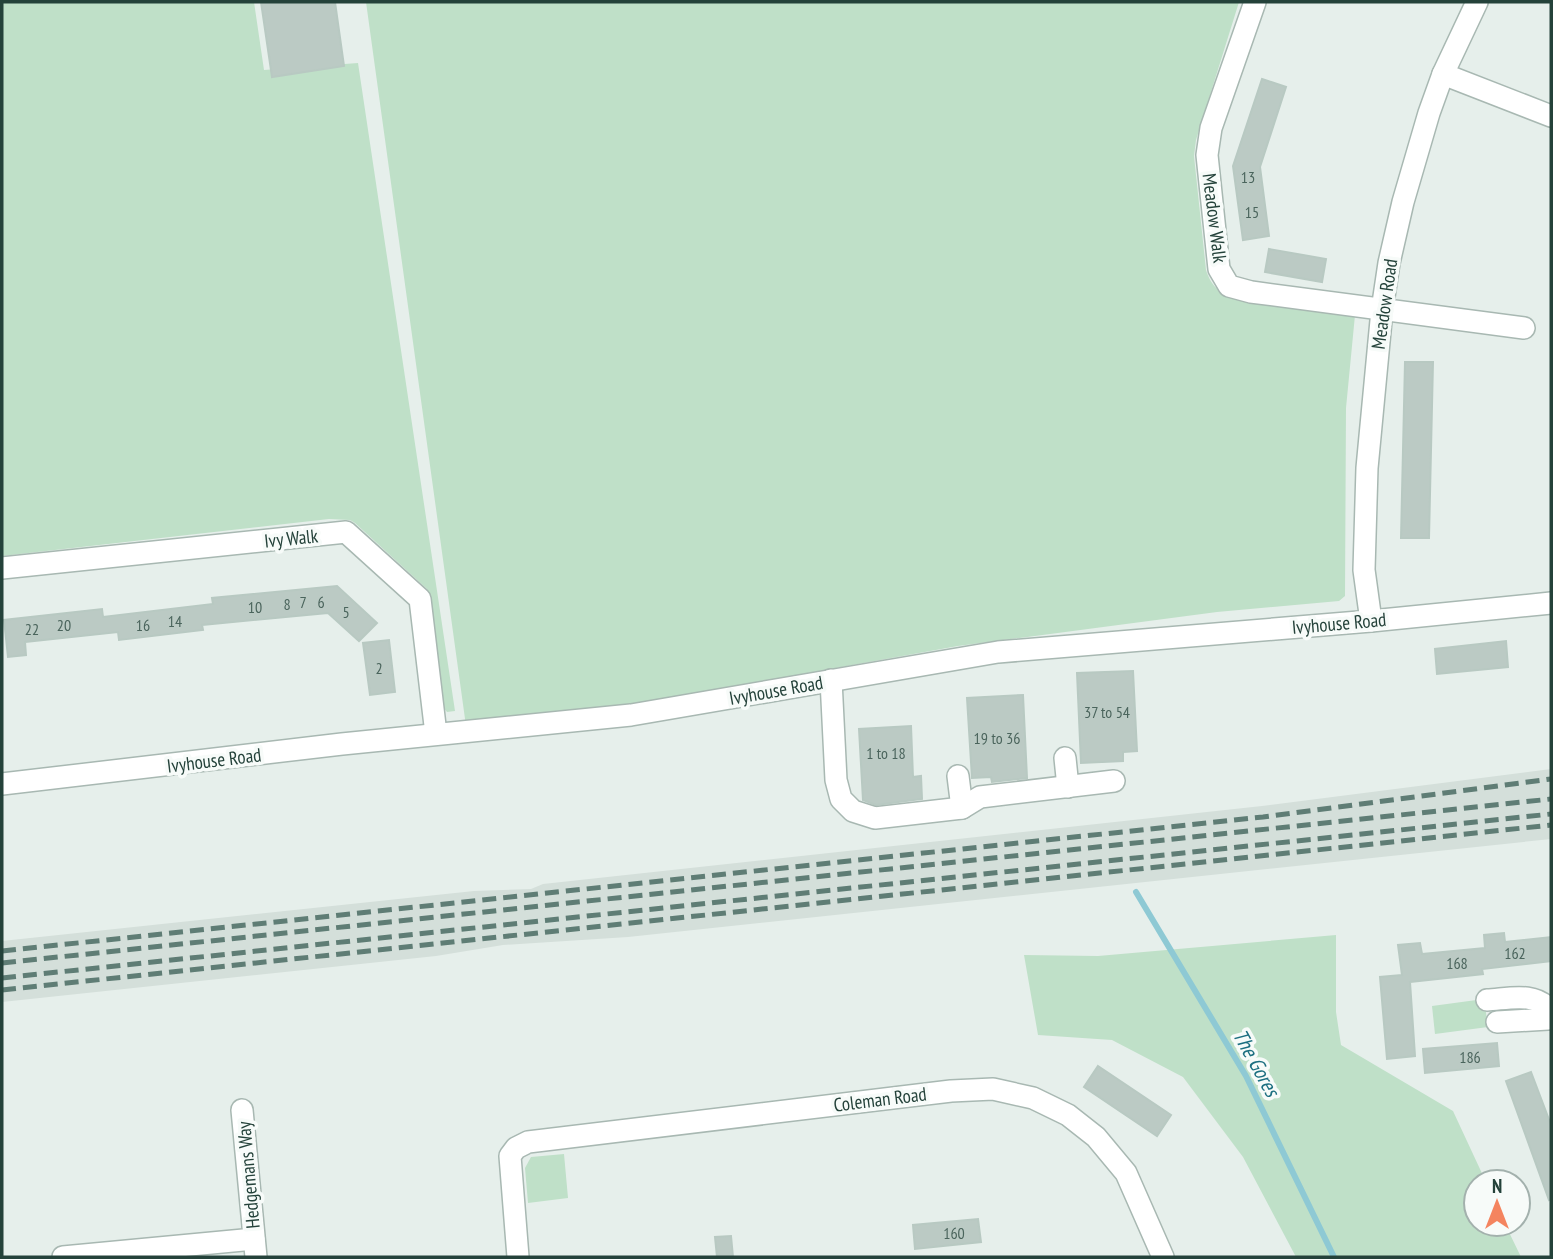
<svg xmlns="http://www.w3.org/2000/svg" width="1553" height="1259" font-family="'PT Sans Narrow',sans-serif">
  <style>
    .built { fill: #d4dfda }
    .green { fill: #bfe0c8 }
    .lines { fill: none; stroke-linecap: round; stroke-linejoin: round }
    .stream { stroke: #8ec9d4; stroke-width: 6 }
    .building { fill: #bbcac4; stroke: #b8c9c2; stroke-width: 2 }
    .minor-casing { stroke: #a8b8b2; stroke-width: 24 }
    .minor { stroke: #fff; stroke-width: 21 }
    .rail { stroke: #5f7d75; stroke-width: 5; stroke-dasharray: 14 7; stroke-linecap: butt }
    .labels { text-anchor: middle; stroke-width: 7; stroke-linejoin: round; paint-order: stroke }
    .number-label { font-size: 16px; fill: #4a645c }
    .street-label { font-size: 19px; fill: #24423a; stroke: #f7fbf9 }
    .water-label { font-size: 21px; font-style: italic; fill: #1c6f80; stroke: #f7fbf9 }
  </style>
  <rect width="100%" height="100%" fill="#e6efeb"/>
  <!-- built -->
  <path class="built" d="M1551,769V839L628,937L503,945L436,956L2,1002V941L474,891L531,889L543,884L1262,806Z"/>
  <!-- green -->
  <g class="green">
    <path d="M2,2H254L264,70L358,63L455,711L447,712L443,707L431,598L427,589L355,523L350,520L329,519L2,556Z"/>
    <path d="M366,2H1239L1196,140L1194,156L1206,270C1211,285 1217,291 1232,297L1355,315L1346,408L1345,596L1339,601L1217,612L958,646L631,705L466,726Z"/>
    <path d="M1336,935V1012L1341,1045L1453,1111L1486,1182H1476V1224H1505L1521,1257H1296L1243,1157L1183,1077L1112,1040L1038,1035L1024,955L1098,956Z"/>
    <path d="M1484,999L1488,1027L1435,1034L1432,1006Z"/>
    <path d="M564,1154L568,1198L528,1203L525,1168L531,1157Z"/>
  </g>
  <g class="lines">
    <!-- stream -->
    <path class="stream" d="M1136,892L1246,1076L1334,1257"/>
  </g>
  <!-- building -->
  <g class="building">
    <path d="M261,2H335L344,66L272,77Z"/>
    <path d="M1262,79L1286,87L1260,167L1269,236L1243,240L1233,166Z"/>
    <path d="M1269,249L1326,259L1322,282L1265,272Z"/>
    <path d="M1405,362H1433L1429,538H1401Z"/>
    <path d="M337,586L377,623L359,641L328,613L202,625L203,630L119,640L118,632L25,642L26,655L8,657L4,620L102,609L103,617L213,604L212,598Z"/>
    <path d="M389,640L395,692L370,695L363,643Z"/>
    <path d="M1506,641L1508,667L1437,674L1435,649Z"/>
    <path d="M1133,671L1137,751L1123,752V761L1081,763L1077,673Z"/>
    <path d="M1023,695L1027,778L992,782L991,777L972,778L967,698Z"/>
    <path d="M911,726L913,777L921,776L922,799L876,805L863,800L859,729Z"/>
    <path d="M1504,933L1505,942L1551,937V961L1482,969L1483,974L1410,982L1415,1056L1387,1059L1380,977L1402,975L1398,945L1420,943L1422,954L1485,948L1484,935Z"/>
    <path d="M1497,1043L1499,1066L1425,1073L1423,1049Z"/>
    <path d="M1098,1066L1171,1115L1157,1136L1084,1087Z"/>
    <path d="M1531,1072L1551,1125V1199L1549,1200L1506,1081Z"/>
    <path d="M978,1219L981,1242L915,1249L913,1225Z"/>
    <path d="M731,1236L733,1257H717L715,1237Z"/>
  </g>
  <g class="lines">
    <!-- minor casing -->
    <g class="minor-casing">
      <g id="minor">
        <path d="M1255,2L1211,128L1207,155L1219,269L1229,286L1251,292L1524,328"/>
        <path d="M1443,74L1551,116"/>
        <path d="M2,568L346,532L420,599L436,734"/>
        <path d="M1371,621L1364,570L1367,468L1382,310L1389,263L1403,202L1429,113L1443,74L1477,2"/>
        <path d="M831,680L836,780L841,799L853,811L875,818L962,808L958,776"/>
        <path d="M1065,758L1068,787"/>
        <path d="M2,784L342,744L631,715L998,652L1371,621L1551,603"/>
        <path d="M962,808L980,797L1114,781"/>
        <path d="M1487,1000C1508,999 1536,991 1550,1011"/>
        <path d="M1497,1022L1548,1019"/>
        <path d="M242,1110L256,1257"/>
        <path d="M63,1257L254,1239"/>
        <path d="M518,1257L510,1156L516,1148L528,1142L951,1091L993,1089L1033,1098L1068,1115L1096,1137L1126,1173L1163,1257"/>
      </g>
    </g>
    <!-- minor -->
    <use href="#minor" class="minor"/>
    <!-- rail -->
    <g class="rail">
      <path d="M2,951L1263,817L1551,779"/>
      <path d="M2,963L1551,799"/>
      <path d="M2,978L1551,814"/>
      <path d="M2,990L1551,825"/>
    </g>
  </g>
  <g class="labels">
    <!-- number labels -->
    <g class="number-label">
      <text x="1248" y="183">13</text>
      <text x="1252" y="218">15</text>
      <text x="303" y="608">7</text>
      <text x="321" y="608">6</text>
      <text x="287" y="610">8</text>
      <text x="255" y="613">10</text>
      <text x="346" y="618">5</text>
      <text x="175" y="627">14</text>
      <text x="64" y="631">20</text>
      <text x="143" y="631">16</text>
      <text x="32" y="635">22</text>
      <text x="379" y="674">2</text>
      <text x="1107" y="718">37 to 54</text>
      <text x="997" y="744">19 to 36</text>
      <text x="886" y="759">1 to 18</text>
      <text x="1515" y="959">162</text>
      <text x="1457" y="969">168</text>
      <text x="1470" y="1063">186</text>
      <text x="954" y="1239">160</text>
    </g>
    <!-- street labels -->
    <g class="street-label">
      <text transform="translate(1215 218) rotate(83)" y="7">Meadow Walk</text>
      <text transform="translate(1384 304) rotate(-82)" y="7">Meadow Road</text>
      <text transform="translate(291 538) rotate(-6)" y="7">Ivy Walk</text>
      <text transform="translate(1339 623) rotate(-5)" y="7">Ivyhouse Road</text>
      <text transform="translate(776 690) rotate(-10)" y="7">Ivyhouse Road</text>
      <text transform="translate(214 760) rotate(-7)" y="7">Ivyhouse Road</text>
      <text transform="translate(880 1099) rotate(-7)" y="7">Coleman Road</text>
      <text transform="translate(248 1175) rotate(-95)" y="7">Hedgemans Way</text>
    </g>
    <!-- water labels -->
    <g class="water-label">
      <text transform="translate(1256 1063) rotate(61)" y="7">The Gores</text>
    </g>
  </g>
  <!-- border -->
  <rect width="1553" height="1259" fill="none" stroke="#24423a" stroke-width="7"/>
  <!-- north arrow -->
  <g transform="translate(1497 1203)"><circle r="33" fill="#f7fbf9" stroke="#a3b1ad" stroke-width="2"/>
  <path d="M0-5L12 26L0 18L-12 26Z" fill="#f4845f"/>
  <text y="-10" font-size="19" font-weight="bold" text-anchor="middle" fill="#24423a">N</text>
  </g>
</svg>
